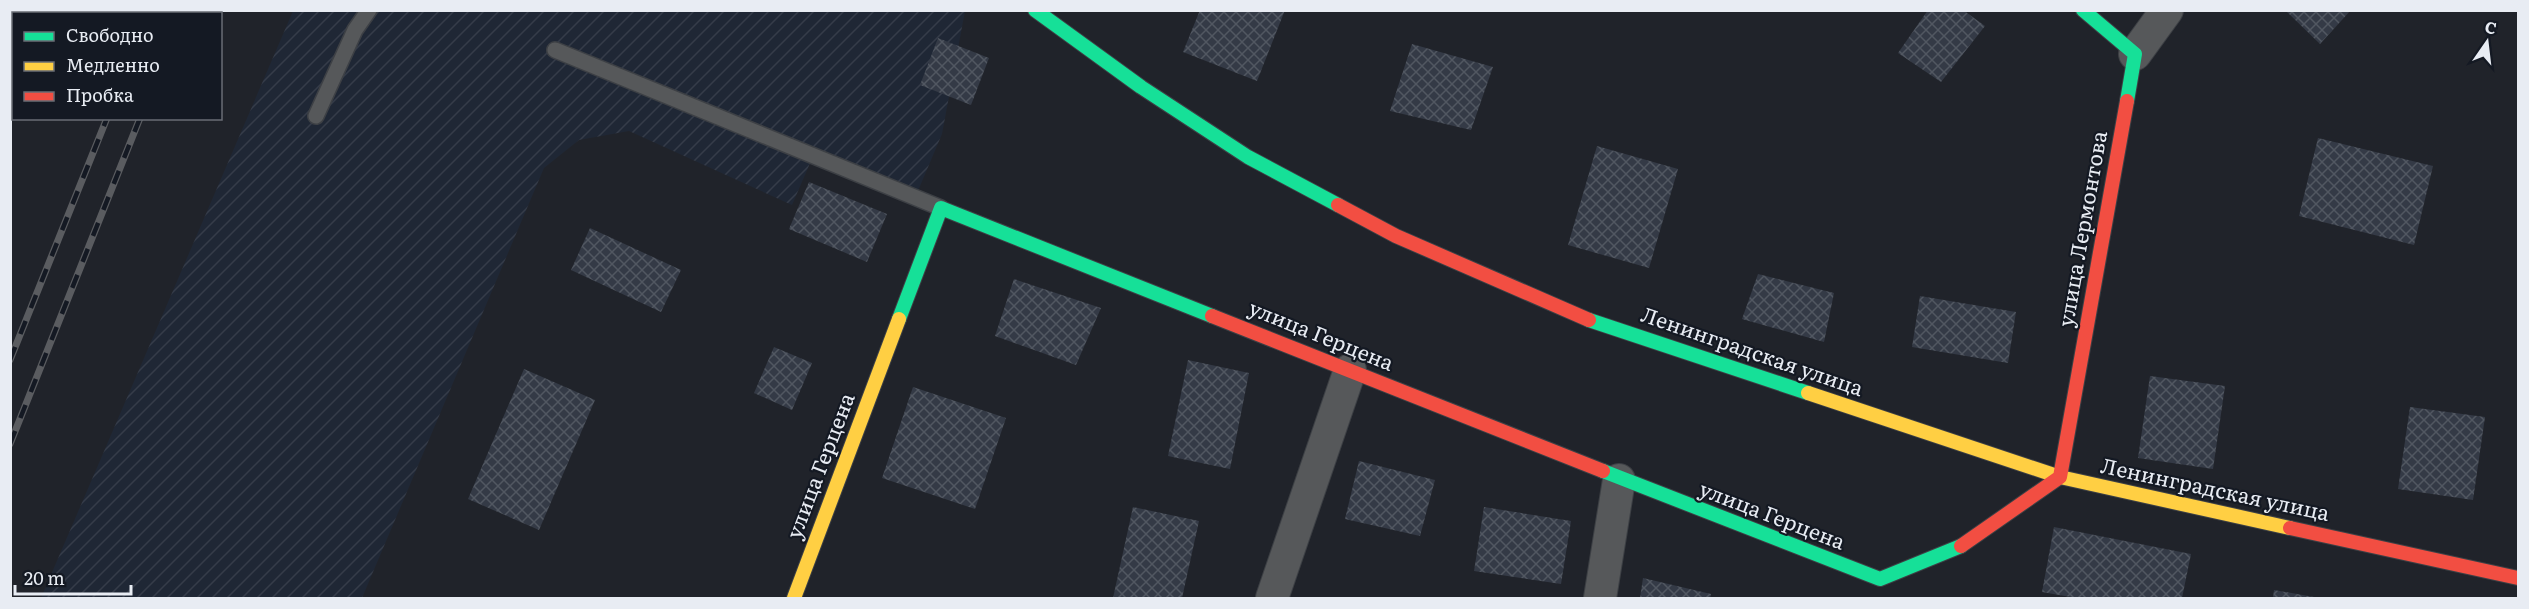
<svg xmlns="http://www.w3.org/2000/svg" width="2529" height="609" font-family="Literata,serif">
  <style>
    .industrial { fill: url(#industrial-furrows) }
    .building { fill: url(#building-cross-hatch) }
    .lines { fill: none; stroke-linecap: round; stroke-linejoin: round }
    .lane-casing { stroke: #3d4045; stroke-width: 18 }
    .street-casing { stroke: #3d4045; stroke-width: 34 }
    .fast-casing { stroke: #3d4045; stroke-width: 16 }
    .slow-casing { stroke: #3d4045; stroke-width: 16 }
    .jam-casing { stroke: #3d4045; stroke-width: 16 }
    .lane { stroke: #56585a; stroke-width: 15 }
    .street { stroke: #56585a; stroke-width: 32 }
    .fast { stroke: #16e098; stroke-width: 14 }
    .slow { stroke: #ffcf43; stroke-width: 14 }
    .jam { stroke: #f24e42; stroke-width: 14 }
    .rail-casing { stroke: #5a5c60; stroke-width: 7 }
    .rail { stroke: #141923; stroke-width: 4.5; stroke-dasharray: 14; stroke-linecap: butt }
    .labels { text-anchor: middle; stroke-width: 4.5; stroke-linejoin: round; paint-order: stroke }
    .street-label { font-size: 21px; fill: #e8ecf3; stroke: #141923 }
  </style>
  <defs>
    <pattern id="industrial-furrows" width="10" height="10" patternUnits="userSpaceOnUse" patternTransform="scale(1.5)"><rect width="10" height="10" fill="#1f2735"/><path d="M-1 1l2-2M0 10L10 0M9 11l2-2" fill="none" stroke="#353c49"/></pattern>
    <pattern id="building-cross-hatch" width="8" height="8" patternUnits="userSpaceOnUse" patternTransform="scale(1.5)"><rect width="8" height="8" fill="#343a46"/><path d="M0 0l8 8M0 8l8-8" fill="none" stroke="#515761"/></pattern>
  </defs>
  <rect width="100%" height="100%" fill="#20232a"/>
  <!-- industrial -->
  <path class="industrial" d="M293,11H965L942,134L912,205L811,161L792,205L629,131L579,140L544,168L362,598H41Z"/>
  <!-- building -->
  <g class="building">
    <path d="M1200,10H1285L1257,81L1183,52Z"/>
    <path d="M1928,10H1963L1985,26L1941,82L1898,53Z"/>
    <path d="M2285,10H2351L2320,44Z"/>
    <path d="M938,38L989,58L971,105L920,85Z"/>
    <path d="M1412,44L1493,67L1471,130L1390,111Z"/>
    <path d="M2318,138L2433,166L2414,245L2299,216Z"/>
    <path d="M1597,146L1678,169L1649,268L1568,245Z"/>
    <path d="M809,182L887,214L867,262L789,229Z"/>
    <path d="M590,228L681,270L661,312L571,270Z"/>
    <path d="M1758,274L1834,293L1824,342L1742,319Z"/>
    <path d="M1014,279L1101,308L1076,365L995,336Z"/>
    <path d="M1920,296L2016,312L2008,363L1912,347Z"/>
    <path d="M774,347L812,363L792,410L754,393Z"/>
    <path d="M1188,360L1249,373L1230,469L1168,456Z"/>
    <path d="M524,369L595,400L539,530L468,499Z"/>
    <path d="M2150,376L2225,386L2213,469L2138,458Z"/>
    <path d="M913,387L1006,418L975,509L882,478Z"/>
    <path d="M2410,407L2485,417L2473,500L2398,489Z"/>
    <path d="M1359,461L1435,480L1420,536L1345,519Z"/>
    <path d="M1133,507L1199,521L1182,598H1113Z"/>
    <path d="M1484,507L1571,521L1561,584L1474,571Z"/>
    <path d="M2054,527L2191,554L2182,598H2076L2042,592Z"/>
    <path d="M1643,578L1711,594L1710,598H1640Z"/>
    <path d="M2274,590L2314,597V598H2273Z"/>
  </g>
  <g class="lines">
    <!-- lane casing -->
    <g class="lane-casing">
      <g id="lane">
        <path d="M555,50L941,208"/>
        <path d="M316,116L355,30L369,10"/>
      </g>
    </g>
    <!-- street casing -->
    <g class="street-casing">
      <g id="street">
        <path d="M2135,54L2167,10"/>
        <path d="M1272,598L1350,370"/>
        <path d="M1600,598L1619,480"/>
      </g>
    </g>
    <!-- fast casing -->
    <g class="fast-casing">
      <g id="fast">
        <path d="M1035,10L1141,87L1248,157L1338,205"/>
        <path d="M2083,10L2135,54L2127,101"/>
        <path d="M899,319L941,208L1212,316"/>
        <path d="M1589,320L1808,393"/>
        <path d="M1603,471L1880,579L1961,546"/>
      </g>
    </g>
    <!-- slow casing -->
    <g class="slow-casing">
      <g id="slow">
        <path d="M1808,393L2060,477L2290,528"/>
        <path d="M794,598L899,319"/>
      </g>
    </g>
    <!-- jam casing -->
    <g class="jam-casing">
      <g id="jam">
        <path d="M1338,205L1396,236L1589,320"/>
        <path d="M1212,316L1603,471"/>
        <path d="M2290,528L2518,578"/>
        <path d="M1961,546L2060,477L2127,101"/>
      </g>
    </g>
    <!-- lane -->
    <use href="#lane" class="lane"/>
    <!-- street -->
    <use href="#street" class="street"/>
    <!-- fast -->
    <use href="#fast" class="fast"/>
    <!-- slow -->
    <use href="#slow" class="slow"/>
    <!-- jam -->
    <use href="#jam" class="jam"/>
    <!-- rail casing -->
    <g class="rail-casing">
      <g id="rail">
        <path d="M149,14L150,10"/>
        <path d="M183,14L184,10"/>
        <path d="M10,360L107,118"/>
        <path d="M10,444L140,118"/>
      </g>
    </g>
    <!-- rail -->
    <use href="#rail" class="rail"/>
  </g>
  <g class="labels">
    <!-- street labels -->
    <g class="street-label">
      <text transform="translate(2083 229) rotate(-80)" y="7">улица Лермонтова</text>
      <text transform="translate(1321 336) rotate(22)" y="7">улица Герцена</text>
      <text transform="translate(1752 352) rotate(19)" y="7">Ленинградская улица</text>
      <text transform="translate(821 466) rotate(-69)" y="7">улица Герцена</text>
      <text transform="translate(2215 490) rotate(12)" y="7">Ленинградская улица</text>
      <text transform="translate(1772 516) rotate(21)" y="7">улица Герцена</text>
    </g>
  </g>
  <!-- border -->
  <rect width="2529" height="609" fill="none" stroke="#e8ecf3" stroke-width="24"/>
  <!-- legend -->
  <rect x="12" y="12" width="210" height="108" fill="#141923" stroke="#696d76" stroke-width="1.5"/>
  <rect x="24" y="32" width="30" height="9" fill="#16e098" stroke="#696d76" stroke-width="1.5"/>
  <text x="66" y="42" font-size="18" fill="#e8ecf3">Свободно</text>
  <rect x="24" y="62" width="30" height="9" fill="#ffcf43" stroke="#696d76" stroke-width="1.5"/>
  <text x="66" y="72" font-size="18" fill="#e8ecf3">Медленно</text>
  <rect x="24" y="92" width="30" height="9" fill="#f24e42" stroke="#696d76" stroke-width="1.5"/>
  <text x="66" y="102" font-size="18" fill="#e8ecf3">Пробка</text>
  <!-- north arrow -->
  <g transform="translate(2487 42) rotate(14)" stroke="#141923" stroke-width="4.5" paint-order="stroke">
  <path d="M0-4.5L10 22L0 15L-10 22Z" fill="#e8ecf3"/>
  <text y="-9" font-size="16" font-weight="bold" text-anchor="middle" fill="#e8ecf3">С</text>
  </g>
  <!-- scale -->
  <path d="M15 585v9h116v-9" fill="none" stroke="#e8ecf3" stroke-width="3"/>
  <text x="24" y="585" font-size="18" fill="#e8ecf3" stroke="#141923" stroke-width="4.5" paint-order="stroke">20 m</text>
</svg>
